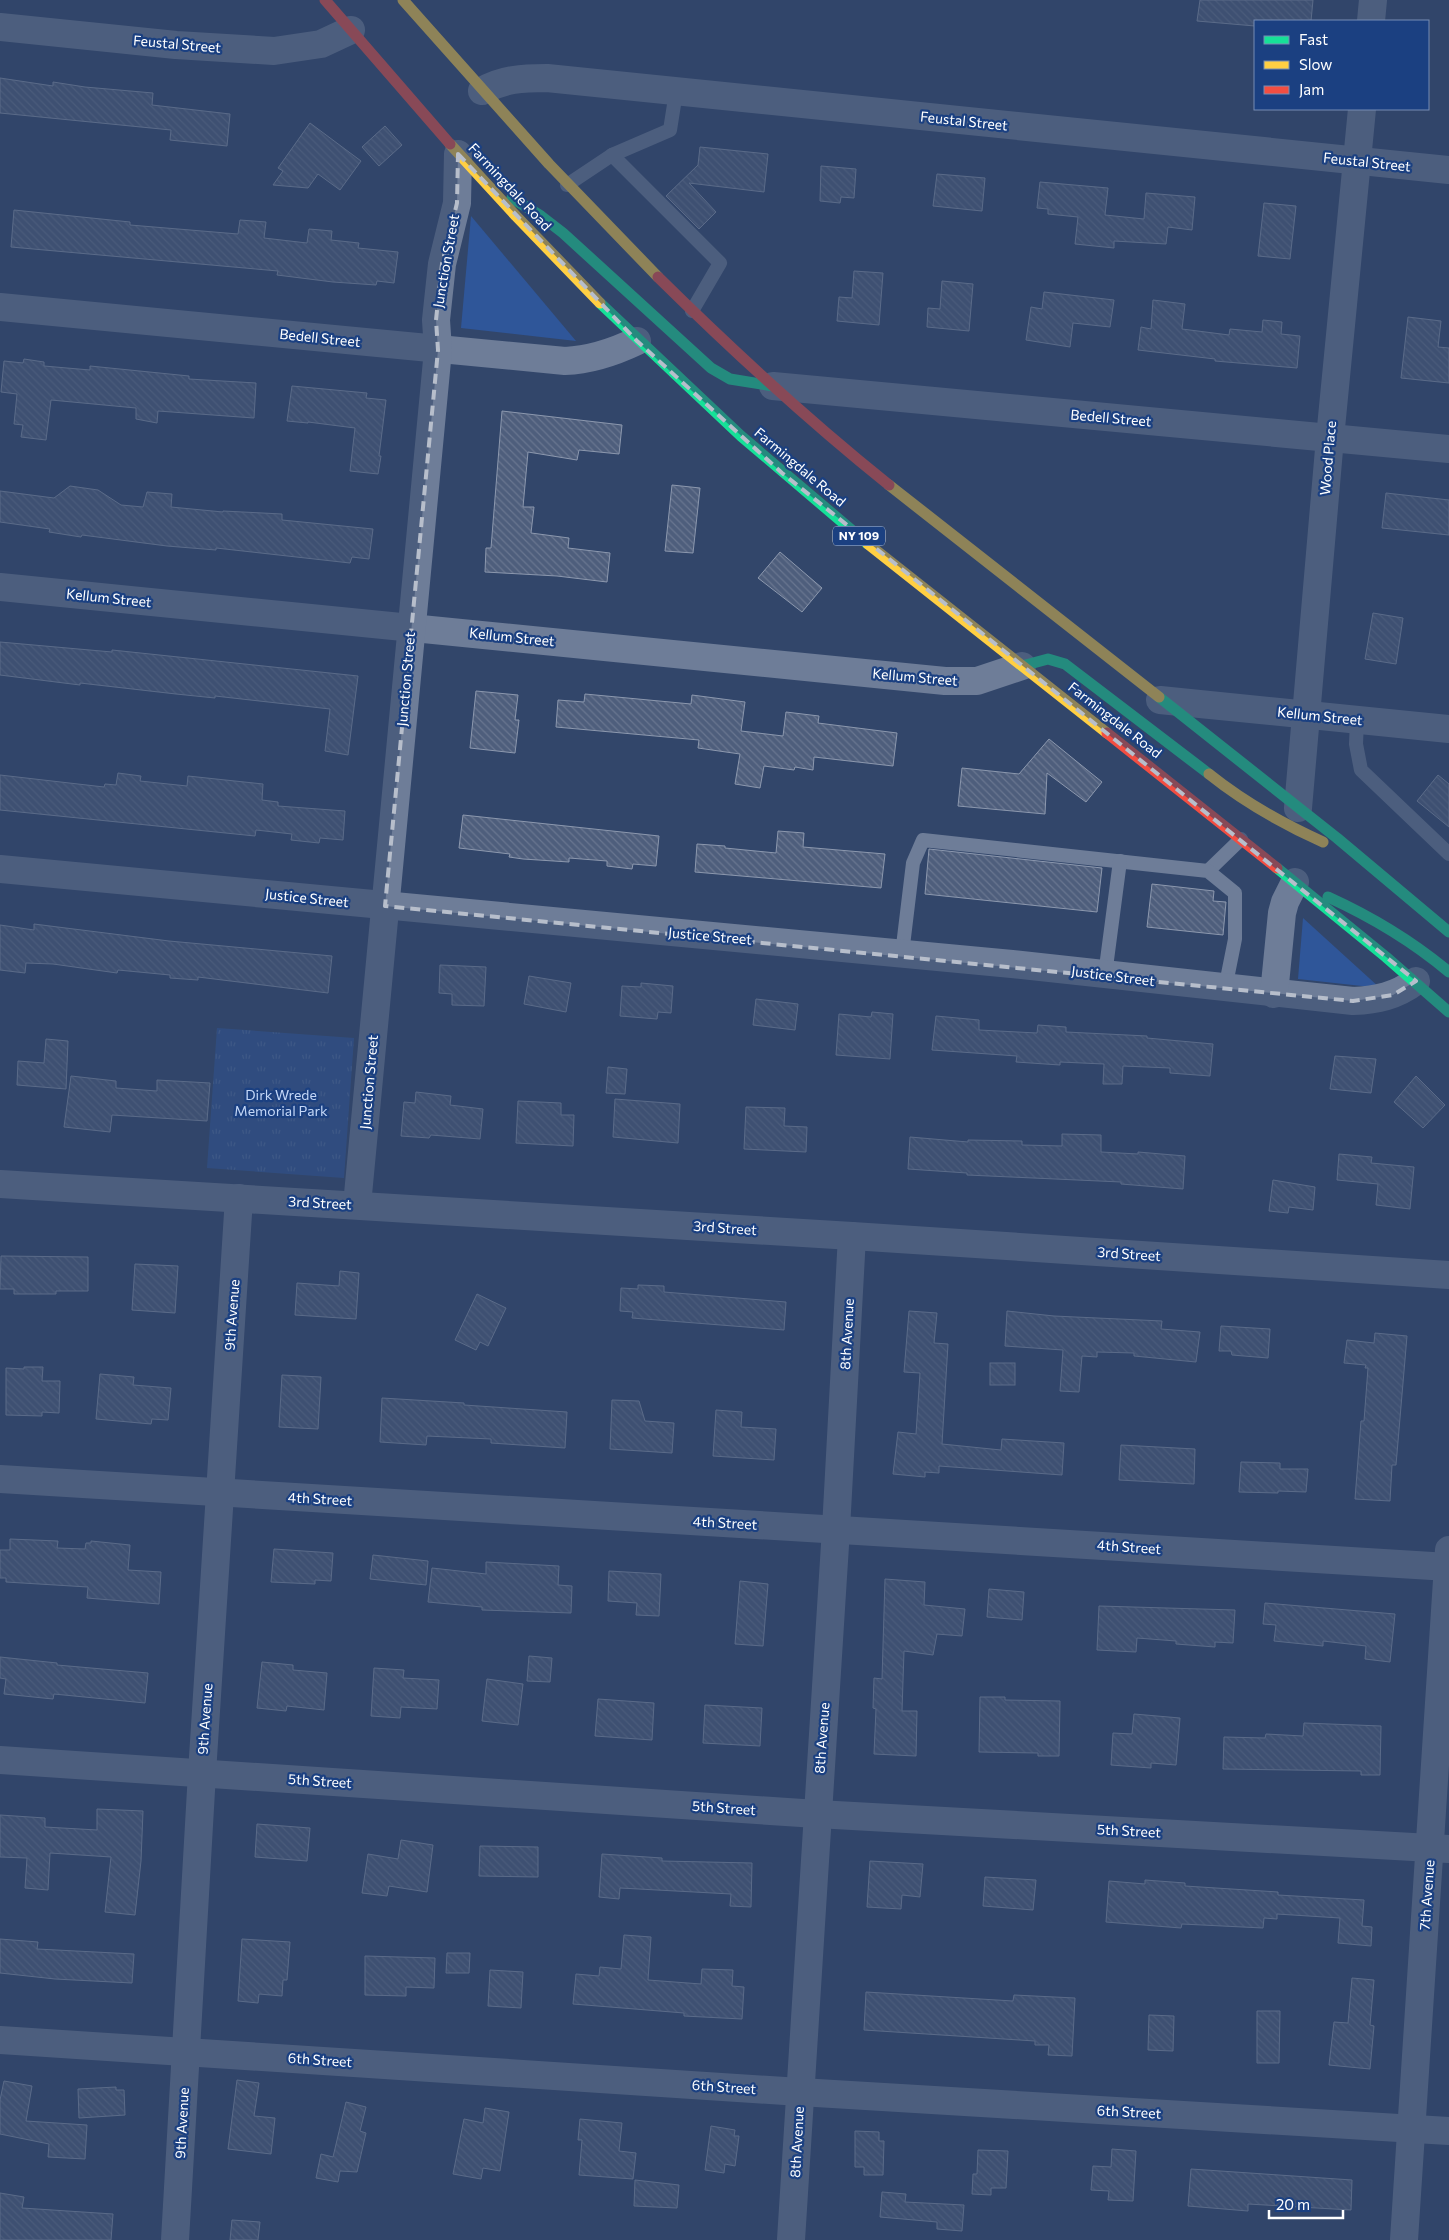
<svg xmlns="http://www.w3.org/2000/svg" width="1449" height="2240" font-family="Commissioner,sans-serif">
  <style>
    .grass { fill: #2f5699 }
    .park { fill: url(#park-tufts) }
    .building { fill: url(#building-back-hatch); stroke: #8c98ae }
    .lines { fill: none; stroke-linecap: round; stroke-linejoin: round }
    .lane { stroke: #6e7d98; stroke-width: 14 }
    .street { stroke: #6e7d98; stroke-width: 28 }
    .fast { stroke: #16e098; stroke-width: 11 }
    .slow { stroke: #ffcf43; stroke-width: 11 }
    .jam { stroke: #f24e42; stroke-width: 11 }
    .marked { fill: none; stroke: #b7becb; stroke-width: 4; stroke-dasharray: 10 6; stroke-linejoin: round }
    .labels { text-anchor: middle; stroke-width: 4.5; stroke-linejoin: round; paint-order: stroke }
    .shield { fill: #1b4081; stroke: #bbc6d9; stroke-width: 1 }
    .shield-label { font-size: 12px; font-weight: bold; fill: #fff }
    .street-label { font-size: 14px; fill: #fff; stroke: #1b4081 }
    .park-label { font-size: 14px; fill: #c4d7f7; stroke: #1b4081 }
  </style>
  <defs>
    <pattern id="park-tufts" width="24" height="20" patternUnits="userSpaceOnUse" patternTransform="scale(1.25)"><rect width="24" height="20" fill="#2f5699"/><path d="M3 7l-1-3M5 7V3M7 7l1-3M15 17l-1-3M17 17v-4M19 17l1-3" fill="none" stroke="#4e6fa8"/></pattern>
    <pattern id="building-back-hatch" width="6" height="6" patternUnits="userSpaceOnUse" patternTransform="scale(1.25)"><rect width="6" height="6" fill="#4e5e7c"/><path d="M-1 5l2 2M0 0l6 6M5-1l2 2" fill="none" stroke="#697690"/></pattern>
  </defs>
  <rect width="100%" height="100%" fill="#32466a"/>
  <!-- grass -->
  <g class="grass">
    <path d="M471,216L576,341L461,328Z"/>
    <path d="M1303,918L1380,988L1298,979Z"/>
  </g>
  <!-- park -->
  <path class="park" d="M217,1028L354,1038L344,1178L207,1168Z"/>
  <!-- building -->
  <g class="building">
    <path d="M1200,0H1313L1311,21H1255V26L1197,21Z"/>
    <path d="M0,78L53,86V82L85,87L153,93L152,105L230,114L227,146L170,140L171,130L0,113Z"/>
    <path d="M310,123L361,161L340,190L318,174L308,188L273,185L283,171L278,168Z"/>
    <path d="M385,126L402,145L379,166L362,147Z"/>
    <path d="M700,147L768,154L764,192L689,183L716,212L699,229L666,196L698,165Z"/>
    <path d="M821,166L856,169L854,198L841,197L840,203L820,201Z"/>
    <path d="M937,174L985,178L982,211L933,206Z"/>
    <path d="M1040,182L1108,188L1105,215L1144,219L1146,193L1195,197L1192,230L1168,227L1166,244L1114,241V248L1075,244L1078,217L1048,214V209L1037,208Z"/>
    <path d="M1264,203L1296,206L1290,259L1258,256Z"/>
    <path d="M14,210L130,222V225L238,234L240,220L266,222L264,238L307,243L309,229L332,231L331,240L359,243L358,248L398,252L394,283L377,281L376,285L333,282L277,275L278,271L11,247Z"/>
    <path d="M854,271L883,273L879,325L837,321L839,297L852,298Z"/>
    <path d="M942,281L973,284L969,331L927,327L928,308L940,309Z"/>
    <path d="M1044,292L1114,300L1110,327L1073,323L1070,347L1026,340L1031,307L1042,309Z"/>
    <path d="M1153,300L1185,304L1182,329L1229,335L1230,329L1262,332L1263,320L1282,322L1281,334L1300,336L1297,368L1215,361V359L1138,350L1141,327L1151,329Z"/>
    <path d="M1408,317L1441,321L1438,347L1449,348V383L1401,378Z"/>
    <path d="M24,359L44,362V366L90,370V366L189,376V379L256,383L254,418L158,411L157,423L136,419V408L51,400L46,440L21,437L23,425L14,424L17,394L1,392L4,361L23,363Z"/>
    <path d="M292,386L367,393L366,398L386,400L379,456H381L378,474L350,471L355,428L308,422V423L287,421Z"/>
    <path d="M502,411L622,425L619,454L579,450L577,460L528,452L523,507H534L531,533L569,538L568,548L610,553L607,582L557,576L485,572L486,548H491Z"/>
    <path d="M672,485L700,488L693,553L665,551Z"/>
    <path d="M70,486L98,490L121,505L143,507L147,492L172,494L171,507L223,512V511L282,514V520L373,529L369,559L352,557L350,563L216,548V550L167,546L82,535L81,537L49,532L50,529L0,522V491L54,498Z"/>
    <path d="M1386,493L1449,500V535L1382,528Z"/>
    <path d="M780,552L822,588L802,612L758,578Z"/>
    <path d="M1373,613L1403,618L1396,664L1365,659Z"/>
    <path d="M0,642L112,652V650L358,676L348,755L325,751L330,709L215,696V698L176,694L80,683V685L0,675Z"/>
    <path d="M476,691L518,695L515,720H519L515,753L470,748Z"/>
    <path d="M585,694L691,704L692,695L745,702L741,731L783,736L786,712L819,716L818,723L897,733L893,766L814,757L813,770L795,767L794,770L764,766L760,788L735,784L740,754L698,748L699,740L556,727L558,700L584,702Z"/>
    <path d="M1049,739L1102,782L1086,802L1047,773L1045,814L958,806L962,768L1019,774Z"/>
    <path d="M118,773L141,776L140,781L187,786L188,776L263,784L262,800L278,802V806L345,811L343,840L320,838L319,843L291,840L292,834L256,830L255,836L0,810V775L104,787L105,784L116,785Z"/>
    <path d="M1438,775L1449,784V827L1417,801Z"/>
    <path d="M463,815L659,836L656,866L633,864L632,869L607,866V861L569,858V862L523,859L509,857L510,854L459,848Z"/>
    <path d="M778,831L804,833L803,847L885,854L881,888L695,872L697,844L725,846V848L776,853Z"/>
    <path d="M929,849L1102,868L1097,912L925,894Z"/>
    <path d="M1152,884L1214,891L1213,901L1226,902L1223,935L1147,927Z"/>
    <path d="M34,924L169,941L332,956L328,993L198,977V980L170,978V975L118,970L117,973L53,964L26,963L25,973L0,970V925L34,930Z"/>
    <path d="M440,965L486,967L484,1006L452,1005V994L439,993Z"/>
    <path d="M529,976L571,983L566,1012L524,1004Z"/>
    <path d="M641,983L673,986L671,1013L658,1012L657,1019L620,1016L622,986L641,987Z"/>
    <path d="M756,999L798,1004L795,1030L753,1025Z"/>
    <path d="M872,1012L893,1014L890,1059L836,1055L839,1014L871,1017Z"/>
    <path d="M936,1016L979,1020V1030L1037,1033L1038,1025L1066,1027V1032L1147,1036V1038L1213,1044L1210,1076L1170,1073V1068L1123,1066L1122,1084H1103L1104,1064L1060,1062V1065L1016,1062L1017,1056L932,1050Z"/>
    <path d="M46,1039L68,1041L66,1089L17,1085L18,1061L44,1063Z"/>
    <path d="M1335,1056L1376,1059L1371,1093L1330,1089Z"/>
    <path d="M608,1067L627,1069L625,1094L606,1093Z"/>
    <path d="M71,1076L116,1081V1088L157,1091V1080L210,1083L207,1121L112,1115L110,1132L64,1127Z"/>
    <path d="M1416,1076L1445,1105L1423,1128L1394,1102Z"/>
    <path d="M416,1092L451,1096L450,1105L483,1109L480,1139L431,1135L429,1138L401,1136L404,1102L415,1103Z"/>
    <path d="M615,1099L680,1104L678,1143L613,1137Z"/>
    <path d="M518,1101L561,1103V1115H574L573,1146L516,1143Z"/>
    <path d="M746,1107L785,1108L784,1126L807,1127L806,1152L744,1149Z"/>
    <path d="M1062,1134L1101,1135V1152L1138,1154V1152L1185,1156L1183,1189L1121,1184V1182L967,1175V1173L908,1169L910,1137L968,1142V1140L1022,1141V1145L1062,1146Z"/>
    <path d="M1339,1154L1372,1157L1371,1163L1414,1167L1410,1209L1376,1205L1378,1184L1337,1180Z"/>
    <path d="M1273,1180L1315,1187L1313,1210L1289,1207L1288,1213L1269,1211Z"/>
    <path d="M1,1256L88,1257V1291H56V1294H14V1289H0Z"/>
    <path d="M135,1264L178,1266L175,1313L132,1310Z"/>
    <path d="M340,1271L359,1273L356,1319L295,1315L297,1283L339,1286Z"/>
    <path d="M638,1285L664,1286V1292L786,1302L784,1330L632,1318L633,1312L620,1311L621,1288L638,1289Z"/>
    <path d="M477,1294L506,1308L488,1346L480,1342L476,1350L455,1340Z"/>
    <path d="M909,1311L937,1313L934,1343L948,1344L942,1444L1001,1450L1002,1439L1064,1443L1062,1475L939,1466V1473L925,1472V1477L893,1474L898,1432L916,1434L920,1373L904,1372Z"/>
    <path d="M1007,1311L1054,1316L1162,1321L1161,1329L1200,1332L1196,1362L1134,1356V1353L1097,1352V1357L1082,1356L1079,1392L1060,1391L1063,1350L1005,1346Z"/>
    <path d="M1221,1326L1270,1329L1268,1358L1232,1355L1231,1351H1219Z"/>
    <path d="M1375,1333L1407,1336L1396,1465H1392L1390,1501L1355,1499L1361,1421H1364L1368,1368H1365L1366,1365L1344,1363L1347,1340L1374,1343Z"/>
    <rect x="990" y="1363" width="25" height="22"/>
    <path d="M24,1367H43L42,1381H60L59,1413L42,1412V1416L6,1415V1368L24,1369Z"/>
    <path d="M100,1374L134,1377L133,1385L171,1388L168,1420L152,1419L151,1424L96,1419Z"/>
    <path d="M282,1375L321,1377L318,1429L279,1427Z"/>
    <path d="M382,1398L464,1403V1405L567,1412L565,1448L491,1443V1439L427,1436L426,1445L380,1442Z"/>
    <path d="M612,1400L639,1401L645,1421L674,1423L672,1453L610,1449Z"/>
    <path d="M716,1410L742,1412L741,1427L776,1429L774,1460L713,1456Z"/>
    <path d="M1121,1445L1195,1449L1194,1484L1119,1480Z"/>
    <path d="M1241,1462L1280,1463V1469H1308L1306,1492L1278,1491V1493L1239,1492Z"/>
    <path d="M10,1539L58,1541L57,1548L85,1549L86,1543H91V1541L130,1545L128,1570L161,1572L159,1604L87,1598L88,1587L6,1582V1578H0V1550H10Z"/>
    <path d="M274,1549L333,1553L331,1581L315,1580V1584L271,1582Z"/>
    <path d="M373,1555L428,1561L426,1585L370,1579Z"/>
    <path d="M486,1562L559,1566L558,1585L572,1586L571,1613L482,1610V1607L428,1602L432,1568L486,1574Z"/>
    <path d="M609,1571L661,1574L659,1616L636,1615L637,1603L608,1601Z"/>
    <path d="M885,1579L925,1582L924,1605L965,1609L962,1636L937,1634L933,1655L904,1651L902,1711H917L916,1756L874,1754L876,1709L873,1708L874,1678L882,1679Z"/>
    <path d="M740,1581L768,1584L763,1646L735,1644Z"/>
    <path d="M989,1589L1024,1592L1022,1620L987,1617Z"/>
    <path d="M1265,1603L1395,1614L1390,1662L1365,1659L1366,1646L1323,1641V1646L1274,1641L1276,1625L1263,1624Z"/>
    <path d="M1099,1606L1235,1610L1233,1643L1215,1642V1647L1176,1644V1641L1137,1638L1136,1652L1097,1650Z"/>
    <path d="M529,1656L552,1658L550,1682L527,1681Z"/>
    <path d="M0,1657L57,1663V1665L148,1673L145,1703L54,1694L53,1699L4,1694L6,1679L0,1678Z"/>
    <path d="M262,1662L293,1665V1670L327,1673L324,1710L287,1706L286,1711L257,1708Z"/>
    <path d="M374,1668L404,1670L403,1678L439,1680L437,1709L401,1707L400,1718L371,1716Z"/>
    <path d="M487,1679L523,1684L518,1725L482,1721Z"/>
    <path d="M980,1697H1005V1700L1060,1701L1059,1756H1038V1753L979,1752Z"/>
    <path d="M598,1699L654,1703L652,1740L595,1736Z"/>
    <path d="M705,1705L762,1708L760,1746L703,1743Z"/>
    <path d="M1134,1714L1180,1718L1176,1765L1151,1763V1768L1111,1765L1113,1733L1132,1734Z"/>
    <path d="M1304,1723L1381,1726L1380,1775H1361V1771L1223,1769L1224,1737L1265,1738L1266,1734L1303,1736Z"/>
    <path d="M97,1809L143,1811L141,1861L135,1915L105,1912L111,1857L50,1853L48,1890L25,1888L27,1858L0,1857V1815L45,1818V1827L97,1830Z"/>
    <path d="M257,1824L310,1828L307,1861L255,1857Z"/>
    <path d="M401,1840L433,1845L427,1892L389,1886L387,1896L362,1893L368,1854L398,1859Z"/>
    <path d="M480,1846L538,1847V1877L479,1876Z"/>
    <path d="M602,1854L662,1858V1861L752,1863L751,1907L730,1906L731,1894L620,1888L619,1899L599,1897Z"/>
    <path d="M870,1861L923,1864L920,1897L902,1895L901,1909L867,1907Z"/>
    <path d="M985,1877L1036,1880L1033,1910L983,1906Z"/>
    <path d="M1145,1880L1185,1883V1886L1278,1892V1895L1364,1900L1362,1926L1372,1927L1371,1946L1338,1943L1340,1918L1277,1914V1919L1264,1918L1263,1928L1182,1924L1181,1928L1106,1922L1109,1881L1145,1884Z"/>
    <path d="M624,1935L651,1937L648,1980L701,1984L702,1969L733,1970L732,1986L744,1987L742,2019L684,2016V2013L573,2004L576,1974L599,1976L600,1967L621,1969Z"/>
    <path d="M0,1939L38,1942L37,1949L134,1954L132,1983L55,1979L0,1973Z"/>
    <path d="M242,1939L290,1942L287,1980H283L282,1996L259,1994L258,2003L238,2001Z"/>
    <path d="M447,1953H470L469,1973H446Z"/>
    <path d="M365,1956L435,1958L434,1988L406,1987V1996L365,1995Z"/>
    <path d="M490,1970L523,1972L521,2008L488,2006Z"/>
    <path d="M1352,1978L1374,1980L1370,2025L1374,2026L1370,2069L1329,2065L1334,2022L1348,2023Z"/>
    <path d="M866,1992L1013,2001L1014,1995L1075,1998L1072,2056L1048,2055L1049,2045H1035V2041L864,2030Z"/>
    <path d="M1257,2011H1280L1279,2063H1257Z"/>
    <path d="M1149,2015L1174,2016L1173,2051L1148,2050Z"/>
    <path d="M237,2080L259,2083L254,2116L275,2118L271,2154L228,2149Z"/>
    <path d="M4,2081L32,2086L26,2121L87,2125L85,2159L48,2157L49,2144L0,2134V2100Z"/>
    <path d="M116,2087V2090H124L125,2115L79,2118L78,2089Z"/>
    <path d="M346,2102L366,2107L360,2131L366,2133L357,2172L340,2171L338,2182L316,2178L321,2154L333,2157Z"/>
    <path d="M485,2108L509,2112L500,2171L483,2168L481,2179L453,2174L464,2119L483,2123Z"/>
    <path d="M580,2119L622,2123L619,2151L636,2153L633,2179L579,2175L582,2140H578Z"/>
    <path d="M711,2126L735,2130L734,2136H739L735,2166L725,2164L724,2173L705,2170Z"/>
    <path d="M855,2131L879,2132V2141H884L883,2175H864V2167H855Z"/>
    <path d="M1112,2149L1136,2151L1133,2201L1108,2200L1109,2191L1091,2190L1093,2166L1111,2167Z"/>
    <path d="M978,2150L1008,2151L1006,2188H991V2195L972,2194L973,2174H977Z"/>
    <path d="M1191,2169L1352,2180L1351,2210L1248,2204V2211L1188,2206Z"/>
    <path d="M635,2180L679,2185L677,2208L634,2206Z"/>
    <path d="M882,2192L906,2194L905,2202L964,2205L962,2231L937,2229V2222L880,2217Z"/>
    <path d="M0,2193L24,2197L22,2208L113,2214L111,2240H0Z"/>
    <path d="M232,2220L260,2222L258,2240H230Z"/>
  </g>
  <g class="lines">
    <!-- lane -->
    <g class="lane">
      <path d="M612,155L670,130L676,92"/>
      <path d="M567,185L612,155L720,263L692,311"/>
      <path d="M1357,720L1356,744L1361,770L1449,854"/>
      <path d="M1208,871L1241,839"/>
      <path d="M902,954L913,863L923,840L1208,871L1235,893V939L1225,989"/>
      <path d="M1105,975L1120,861"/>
    </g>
    <!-- street -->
    <g class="street">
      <path d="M1371,21L1373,0"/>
      <path d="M0,27L176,45L274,51L321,44L351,30"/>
      <path d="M482,91C503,79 523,78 547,78L1449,170"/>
      <path d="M0,307L565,361C591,360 614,352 637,341"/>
      <path d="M773,386L1449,449"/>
      <path d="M0,587L945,681H977L1022,666"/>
      <path d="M1160,700L1449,729"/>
      <path d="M1298,808L1330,438L1362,109"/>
      <path d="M0,869L1012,964L1353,1001C1377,1000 1396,996 1416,981"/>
      <path d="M1274,994L1282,913L1285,902L1295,882"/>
      <path d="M0,1184L852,1236L1449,1275"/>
      <path d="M357,1205L438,350L436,320L442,264L457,203L458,154"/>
      <path d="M0,1479L1449,1567"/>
      <path d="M0,1760L817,1814L1449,1849"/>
      <path d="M0,2040L800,2092L1449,2131"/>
      <path d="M175,2240L202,1773L239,1198"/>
      <path d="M791,2240L836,1529L852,1236"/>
      <path d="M1404,2240L1449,1550"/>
    </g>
    <!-- fast -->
    <g class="fast">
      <path d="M512,198L541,216L563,233L711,368L730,379L773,386"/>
      <path d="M600,303L741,436L868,544"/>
      <path d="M1022,666L1048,659L1065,664L1209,774"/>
      <path d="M1159,697L1337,838L1449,932"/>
      <path d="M1277,868L1386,957L1449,1012"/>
      <path d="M1328,897C1372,917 1412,941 1449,972"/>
    </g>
    <!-- slow -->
    <g class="slow">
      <path d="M403,0L549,164L658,277"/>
      <path d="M450,144L516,216L600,303"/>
      <path d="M889,485L1159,697"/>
      <path d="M868,544L1107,733"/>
      <path d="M1209,774C1244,802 1283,824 1323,842"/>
    </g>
    <!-- jam -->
    <g class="jam">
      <path d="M325,0L450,144"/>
      <path d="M658,277C732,350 808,420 889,485"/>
      <path d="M1107,733L1277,868"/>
    </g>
  </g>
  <!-- marked area -->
  <path d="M0 0H1449V2240H0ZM458,154L637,341L782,473L1416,981L1393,995L1353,1001L385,906L438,350L436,320L442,264L457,203Z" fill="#32466a" fill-opacity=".55" fill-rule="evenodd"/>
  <path class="marked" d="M458,154L637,341L782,473L1416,981L1393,995L1353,1001L385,906L438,350L436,320L442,264L457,203Z"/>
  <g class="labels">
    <!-- shield labels -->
    <rect class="shield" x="833" y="526.5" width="52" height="19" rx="4"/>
    <g class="shield-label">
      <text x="859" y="540">NY 109</text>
    </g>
    <!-- street labels -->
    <g class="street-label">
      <text transform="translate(177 44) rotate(5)" y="5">Feustal Street</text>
      <text transform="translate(964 121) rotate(6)" y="5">Feustal Street</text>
      <text transform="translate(1367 162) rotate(6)" y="5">Feustal Street</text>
      <text transform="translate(510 187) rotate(47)" y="5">Farmingdale Road</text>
      <text transform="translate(446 261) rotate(-80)" y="5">Junction Street</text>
      <text transform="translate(320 338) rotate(6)" y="5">Bedell Street</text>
      <text transform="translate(1111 418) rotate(5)" y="5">Bedell Street</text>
      <text transform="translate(1328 458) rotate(-85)" y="5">Wood Place</text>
      <text transform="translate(800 467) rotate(40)" y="5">Farmingdale Road</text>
      <text transform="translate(109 598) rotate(6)" y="5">Kellum Street</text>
      <text transform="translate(512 637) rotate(6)" y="5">Kellum Street</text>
      <text transform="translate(915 677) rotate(5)" y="5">Kellum Street</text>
      <text transform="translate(406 679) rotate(-85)" y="5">Junction Street</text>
      <text transform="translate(1320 716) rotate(6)" y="5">Kellum Street</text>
      <text transform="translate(1115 720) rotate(38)" y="5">Farmingdale Road</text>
      <text transform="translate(307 898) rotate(6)" y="5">Justice Street</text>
      <text transform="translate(710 936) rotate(5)" y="5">Justice Street</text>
      <text transform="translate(1113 976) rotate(7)" y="5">Justice Street</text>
      <text transform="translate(369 1082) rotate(-85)" y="5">Junction Street</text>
      <text transform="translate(320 1203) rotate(3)" y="5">3rd Street</text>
      <text transform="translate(725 1228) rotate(4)" y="5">3rd Street</text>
      <text transform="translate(1129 1254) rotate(4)" y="5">3rd Street</text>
      <text transform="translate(232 1315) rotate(-86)" y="5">9th Avenue</text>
      <text transform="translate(847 1334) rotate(-87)" y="5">8th Avenue</text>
      <text transform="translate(320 1499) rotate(3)" y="5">4th Street</text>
      <text transform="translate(725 1523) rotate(3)" y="5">4th Street</text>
      <text transform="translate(1129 1547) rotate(4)" y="5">4th Street</text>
      <text transform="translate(205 1719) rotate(-86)" y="5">9th Avenue</text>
      <text transform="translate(822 1738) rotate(-86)" y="5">8th Avenue</text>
      <text transform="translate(320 1781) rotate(4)" y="5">5th Street</text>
      <text transform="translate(724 1808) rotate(4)" y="5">5th Street</text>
      <text transform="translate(1129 1831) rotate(3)" y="5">5th Street</text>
      <text transform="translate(1427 1895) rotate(-86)" y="5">7th Avenue</text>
      <text transform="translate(320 2060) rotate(4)" y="5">6th Street</text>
      <text transform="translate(724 2087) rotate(4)" y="5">6th Street</text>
      <text transform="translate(1129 2112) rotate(3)" y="5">6th Street</text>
      <text transform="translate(182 2123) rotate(-87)" y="5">9th Avenue</text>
      <text transform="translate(797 2142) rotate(-87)" y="5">8th Avenue</text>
    </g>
    <!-- park labels -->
    <g class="park-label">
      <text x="281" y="1100">Dirk Wrede<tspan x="281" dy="16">Memorial Park</tspan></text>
    </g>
  </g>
  <!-- legend -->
  <rect x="1254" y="20" width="175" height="90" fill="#1b4081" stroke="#768cb3"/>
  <rect x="1264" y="36" width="25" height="8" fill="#16e098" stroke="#768cb3"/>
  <text x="1299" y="45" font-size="15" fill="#ffffff">Fast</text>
  <rect x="1264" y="61" width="25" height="8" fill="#ffcf43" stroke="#768cb3"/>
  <text x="1299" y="70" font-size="15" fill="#ffffff">Slow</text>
  <rect x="1264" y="86" width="25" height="8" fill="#f24e42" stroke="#768cb3"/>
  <text x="1299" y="95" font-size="15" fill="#ffffff">Jam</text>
  <!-- scale -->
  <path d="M1269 2210v8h74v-8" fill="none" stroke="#ffffff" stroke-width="2.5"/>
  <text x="1276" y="2210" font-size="15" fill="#ffffff" stroke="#1b4081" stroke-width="4" paint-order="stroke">20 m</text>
</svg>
